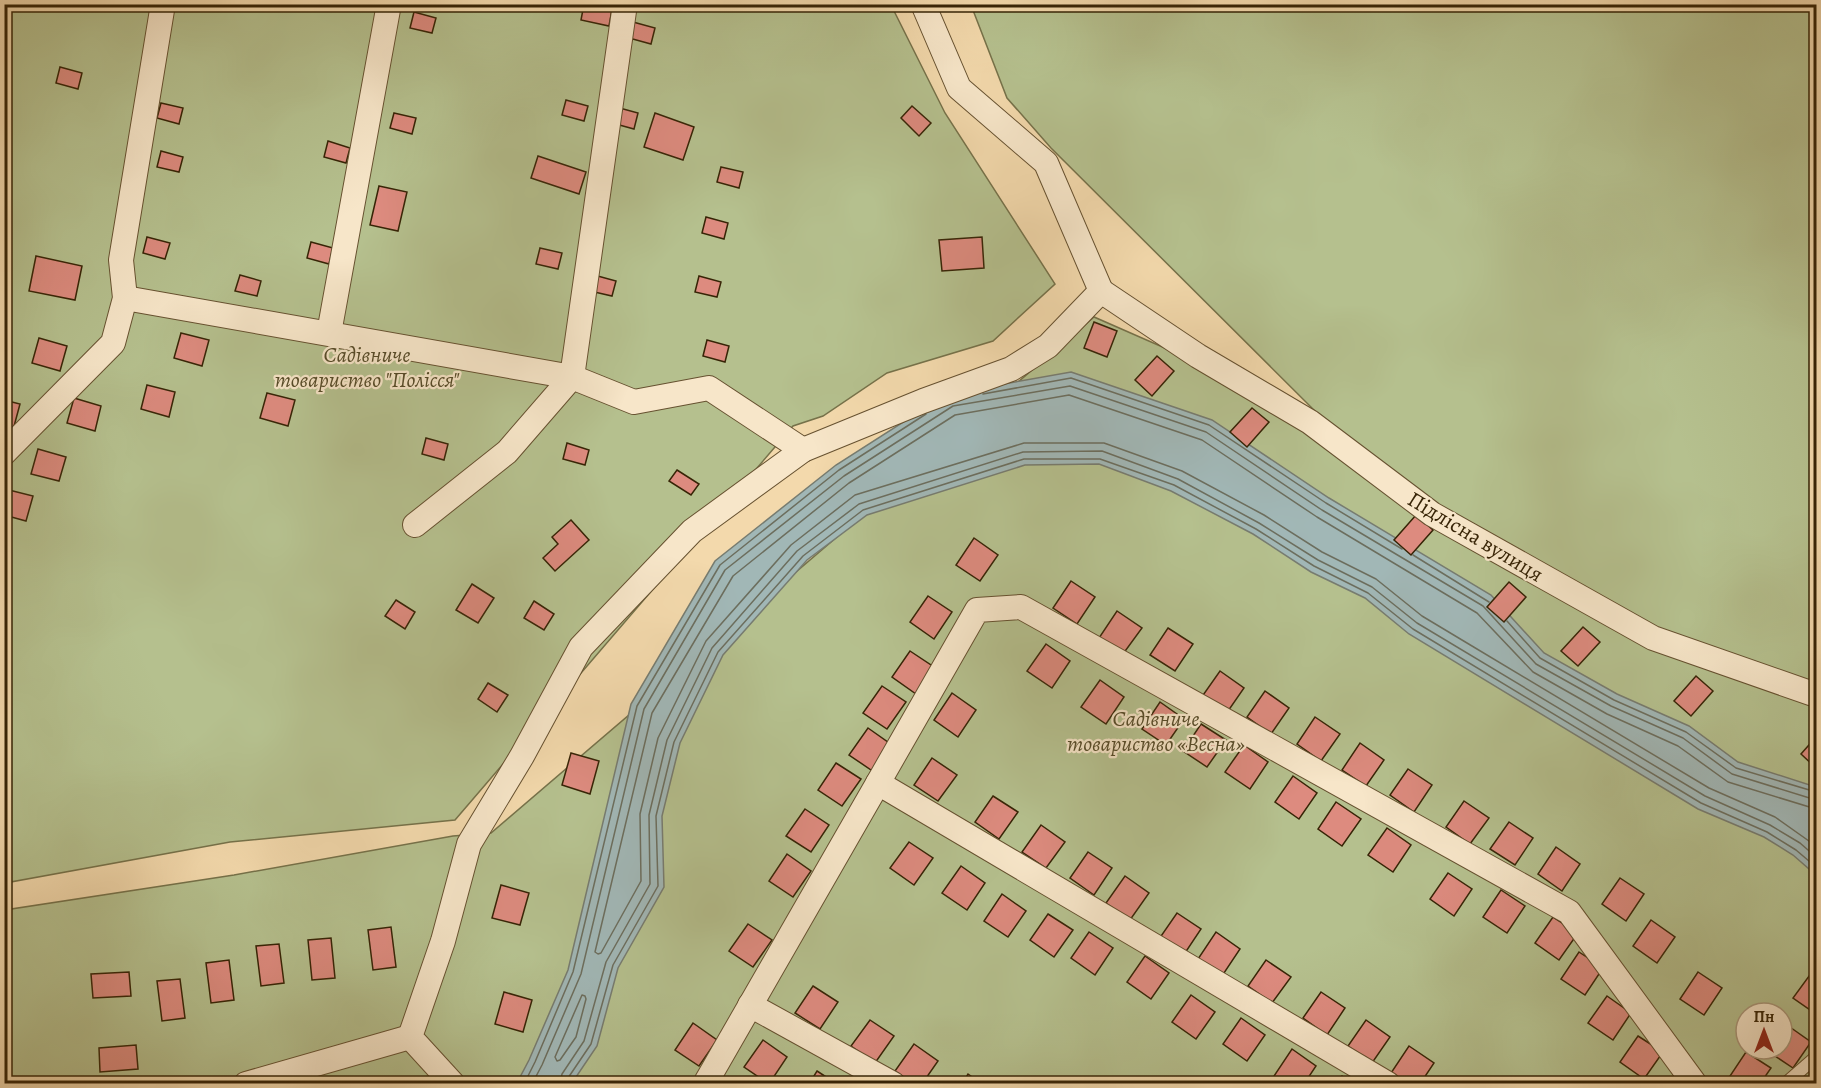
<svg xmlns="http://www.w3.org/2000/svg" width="1821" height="1088" font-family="Alegreya,serif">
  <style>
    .green { fill: #b5c08e; stroke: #76724a; stroke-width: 1.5; fill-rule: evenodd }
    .water { fill: #a1b7b6; stroke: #777c70; stroke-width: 1.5 }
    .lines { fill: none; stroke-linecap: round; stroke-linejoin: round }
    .shore { stroke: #6c6e5e; stroke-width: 1.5 }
    .building { fill: #dd8b7f; stroke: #372406; stroke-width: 1.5 }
    .lane-casing { stroke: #665130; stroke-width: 14 }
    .street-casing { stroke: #665130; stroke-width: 26 }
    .lane { stroke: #f7e6c9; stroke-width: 12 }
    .street { stroke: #f7e6c9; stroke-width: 24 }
    .labels { text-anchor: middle; stroke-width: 4.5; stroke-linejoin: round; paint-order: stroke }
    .park-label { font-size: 22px; font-style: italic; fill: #564b28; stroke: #f7e6c9 }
    .street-label { font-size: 22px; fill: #372406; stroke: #f7e6c9 }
  </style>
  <rect width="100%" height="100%" fill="#f3d9ac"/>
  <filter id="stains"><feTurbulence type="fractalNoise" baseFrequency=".00333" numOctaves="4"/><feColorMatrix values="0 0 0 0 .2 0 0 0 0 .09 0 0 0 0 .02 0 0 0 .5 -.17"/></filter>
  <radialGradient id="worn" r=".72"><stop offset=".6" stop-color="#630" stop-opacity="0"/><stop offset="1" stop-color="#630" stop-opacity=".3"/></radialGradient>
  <!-- green -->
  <g class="green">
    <path d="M5,5H891L945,113L1055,284L993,341L887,373L823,416L793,426L455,820L230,842L5,883Z"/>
    <path d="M971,5H1816V1083L5,1084V910L234,875L453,836L491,833L1094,317L1320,416L1051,148L1007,98ZM1746,1013H1782V1049H1746Z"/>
  </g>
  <!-- water -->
  <path class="water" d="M1071,372L1212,420L1329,498L1491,595L1544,653L1617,694L1689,726L1738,762L1816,787V875L1793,855L1764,837L1698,809L1409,634L1365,598L1311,572L1253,534L1171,491L1099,464L1025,465L867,515L807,560L723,655L680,743L662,816L664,887L618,968L597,1046L572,1083L524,1084L518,1081L529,1060L568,970L631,704L715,561L836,465L947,394Z"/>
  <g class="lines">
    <!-- shore -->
    <g class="shore">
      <path d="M983,394L1071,378L1209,425L1326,503L1402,549"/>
      <path d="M1413,555L1489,602"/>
      <path d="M1507,621L1540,658L1614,700L1686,732L1736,768L1816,792"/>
      <path d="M1816,809L1728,782L1678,746L1607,714L1533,672L1477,613L1317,517L1202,440L1069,395L955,415L849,483L733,576L652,713L595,952L598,954L601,953L641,881L640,814L658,738L706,641L791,545L855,495L1024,443H1104L1182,471L1264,515L1322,552L1376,579L1422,616L1472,646L1709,788L1775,817L1816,846"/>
      <path d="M582,995L585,996L586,999L576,1037L560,1060L557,1061L555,1057Z"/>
      <path d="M524,1084L535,1062L573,972L637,706L720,565L839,470L926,414"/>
      <path d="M532,1084L542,1065L581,974L644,709L725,570L844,476L953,406L1070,386L1206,432L1322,510L1483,606L1536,664L1611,706L1683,738L1732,774L1816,800"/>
      <path d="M560,1084L562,1074L584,1041L606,962L650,884L649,815L667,740L712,648L797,551L859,504L1023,452L1102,451L1178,479L1259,523L1318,560L1372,587L1417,623L1705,796L1770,825L1800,843L1816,857"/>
      <path d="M567,1084L568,1078L591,1044L613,965L658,886L656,816L674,742L718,652L803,556L863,510L1024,459H1100L1174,485L1256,529L1314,566L1368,593L1413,629L1701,803L1767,832L1796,850L1816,867"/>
    </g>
  </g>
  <!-- building -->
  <g class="building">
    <path d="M584,4H613L609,26L581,20Z"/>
    <path d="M414,12L436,18L432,33L410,28Z"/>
    <path d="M633,22L655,28L651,44L629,38Z"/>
    <path d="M60,67L82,73L78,89L56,83Z"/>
    <path d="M566,100L588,106L584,121L562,115Z"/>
    <path d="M161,103L183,108L179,124L157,118Z"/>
    <path d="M912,106L931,123L919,136L901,118Z"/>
    <path d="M616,107L638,113L634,129L612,123Z"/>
    <path d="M394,113L416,118L412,134L390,128Z"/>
    <path d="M655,113L694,127L683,160L644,147Z"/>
    <path d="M328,141L350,148L346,163L324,157Z"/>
    <path d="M161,151L183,157L179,172L157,167Z"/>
    <path d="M538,156L586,172L579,194L531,178Z"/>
    <path d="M721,167L743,172L739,188L717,182Z"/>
    <path d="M379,186L407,192L398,231L370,225Z"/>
    <path d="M706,217L728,223L724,239L702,233Z"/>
    <path d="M147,237L170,243L165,259L143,253Z"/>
    <path d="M982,237L984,268L942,271L939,240Z"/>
    <path d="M311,242L333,248L329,264L307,258Z"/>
    <path d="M540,248L562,253L558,269L536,264Z"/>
    <path d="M36,256L82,266L75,300L29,291Z"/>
    <path d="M240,275L261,281L257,296L235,291Z"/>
    <path d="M594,275L616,281L612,296L590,291Z"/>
    <path d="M699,276L721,282L717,297L695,292Z"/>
    <path d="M1094,322L1117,331L1107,357L1084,348Z"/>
    <path d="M181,333L209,340L202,366L174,358Z"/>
    <path d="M39,338L67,346L60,371L32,363Z"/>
    <path d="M707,340L729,346L725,362L703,356Z"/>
    <path d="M1157,356L1174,371L1152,396L1135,380Z"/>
    <path d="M147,385L175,392L169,417L141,409Z"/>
    <path d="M267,393L295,400L288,426L260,418Z"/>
    <path d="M74,398L101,406L95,431L67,423Z"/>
    <path d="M4,400L20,404L13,430L4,427Z"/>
    <path d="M1252,408L1269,422L1247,447L1230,432Z"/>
    <path d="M426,438L448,444L444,460L422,454Z"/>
    <path d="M567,443L589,450L585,465L563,459Z"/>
    <path d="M38,449L66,457L59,481L31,474Z"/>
    <path d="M677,470L699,484L691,495L669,481Z"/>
    <path d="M5,489L33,496L26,521L4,515Z"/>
    <path d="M1416,515L1433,530L1411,555L1394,540Z"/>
    <path d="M571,520L589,540L555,571L543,558L558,544L552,537Z"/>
    <path d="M974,538L998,555L980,581L956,565Z"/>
    <path d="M1071,581L1095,597L1077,624L1053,608Z"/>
    <path d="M1509,582L1526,597L1504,622L1487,607Z"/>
    <path d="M472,584L494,598L478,623L456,610Z"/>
    <path d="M928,596L952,612L934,639L910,622Z"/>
    <path d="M396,600L415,612L405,629L385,616Z"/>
    <path d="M534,601L554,614L544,630L524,618Z"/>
    <path d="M1117,611L1142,628L1123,654L1099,638Z"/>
    <path d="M1583,627L1600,642L1578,666L1561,651Z"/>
    <path d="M1168,628L1193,644L1175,671L1150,655Z"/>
    <path d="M1046,644L1070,661L1052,688L1027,671Z"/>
    <path d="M910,651L934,667L916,694L892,677Z"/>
    <path d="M1220,671L1244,688L1226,714L1201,698Z"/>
    <path d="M1696,676L1713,691L1691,716L1674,701Z"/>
    <path d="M1100,680L1124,697L1106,724L1081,707Z"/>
    <path d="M488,683L508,695L497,712L478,699Z"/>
    <path d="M882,686L906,702L887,729L863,713Z"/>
    <path d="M1265,691L1289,708L1271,734L1247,717Z"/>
    <path d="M952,693L976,710L958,737L934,720Z"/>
    <path d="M1160,702L1184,719L1166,745L1142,729Z"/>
    <path d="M1315,717L1340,734L1321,761L1297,744Z"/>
    <path d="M1201,724L1226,740L1207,767L1183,751Z"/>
    <path d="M868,728L892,745L874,772L849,755Z"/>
    <path d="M1816,737V768L1801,754Z"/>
    <path d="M1360,743L1384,760L1366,786L1342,770Z"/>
    <path d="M1244,745L1268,762L1250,789L1225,772Z"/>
    <path d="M571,753L599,761L590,794L562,785Z"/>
    <path d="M932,758L957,775L938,801L914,785Z"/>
    <path d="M836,763L861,779L842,806L818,790Z"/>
    <path d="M1408,769L1432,785L1414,812L1390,795Z"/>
    <path d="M1293,776L1317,793L1299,819L1275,802Z"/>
    <path d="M993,796L1018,812L999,839L975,822Z"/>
    <path d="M1464,801L1489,818L1470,844L1446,827Z"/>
    <path d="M1336,802L1361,819L1342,846L1318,829Z"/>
    <path d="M805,809L829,825L811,852L786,836Z"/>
    <path d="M1509,822L1533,838L1515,865L1490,849Z"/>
    <path d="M1041,825L1065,842L1046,868L1022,852Z"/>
    <path d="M1387,828L1411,845L1393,872L1368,855Z"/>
    <path d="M909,842L933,858L914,885L890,868Z"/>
    <path d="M1556,847L1580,864L1562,891L1538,874Z"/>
    <path d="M1088,852L1112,868L1094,895L1070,878Z"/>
    <path d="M787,854L811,871L793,897L769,881Z"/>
    <path d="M961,866L985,883L967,910L942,893Z"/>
    <path d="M1448,873L1472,889L1454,916L1430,899Z"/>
    <path d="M1125,876L1149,893L1130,920L1106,903Z"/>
    <path d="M1620,878L1644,894L1626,921L1602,904Z"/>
    <path d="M501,885L529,893L520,925L492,918Z"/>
    <path d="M1501,890L1525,906L1507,933L1483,917Z"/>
    <path d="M1002,894L1026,911L1008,937L984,921Z"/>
    <path d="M1177,913L1201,929L1183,956L1159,939Z"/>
    <path d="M1048,914L1073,930L1054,957L1030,940Z"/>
    <path d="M1553,917L1578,933L1559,960L1535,943Z"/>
    <path d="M1651,920L1675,937L1657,963L1633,946Z"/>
    <path d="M748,924L772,940L753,967L729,951Z"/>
    <path d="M391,927L396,967L373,970L368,930Z"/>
    <path d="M1089,932L1113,948L1095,975L1071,958Z"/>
    <path d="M1216,932L1240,949L1222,976L1198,959Z"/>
    <path d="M331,938L335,978L312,980L308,940Z"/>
    <path d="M279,944L284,983L261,986L256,946Z"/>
    <path d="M1579,952L1603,968L1585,995L1561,979Z"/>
    <path d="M1145,956L1169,973L1151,999L1127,982Z"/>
    <path d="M229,960L234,1000L211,1003L206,963Z"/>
    <path d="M1266,960L1291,977L1272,1003L1248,986Z"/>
    <path d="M129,972L131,996L93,998L91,974Z"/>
    <path d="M1698,972L1722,988L1704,1015L1680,999Z"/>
    <path d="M1812,972L1816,975V1014L1793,998Z"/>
    <path d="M180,979L185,1018L162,1021L157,981Z"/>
    <path d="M813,986L838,1002L820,1029L795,1013Z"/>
    <path d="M504,992L532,1000L523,1032L495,1024Z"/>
    <path d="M1321,992L1345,1008L1327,1035L1303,1018Z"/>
    <path d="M1191,995L1215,1012L1196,1039L1172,1022Z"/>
    <path d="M1607,996L1631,1013L1613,1040L1588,1023Z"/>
    <path d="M1241,1018L1265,1035L1247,1061L1223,1044Z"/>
    <path d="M870,1020L894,1036L875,1063L851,1046Z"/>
    <path d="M1366,1020L1390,1037L1372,1063L1348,1046Z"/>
    <path d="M693,1023L717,1040L699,1066L675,1050Z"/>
    <path d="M1787,1025L1811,1042L1793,1068L1769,1052L1771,1049H1782V1032Z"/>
    <path d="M1638,1036L1663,1052L1644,1079L1620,1062Z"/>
    <path d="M763,1040L787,1057L769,1084L744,1067Z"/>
    <path d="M914,1044L938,1061L922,1084H914L895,1071Z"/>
    <path d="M136,1045L138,1069L100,1072L99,1048Z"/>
    <path d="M1409,1046L1434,1063L1420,1084H1407L1391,1073Z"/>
    <path d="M1292,1049L1316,1066L1304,1084H1285L1274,1076Z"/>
    <path d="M1746,1052L1771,1068L1760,1084H1735L1728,1079Z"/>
    <path d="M817,1071L837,1084H809Z"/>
    <path d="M968,1074L982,1084H962Z"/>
    <path d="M1342,1076L1352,1084H1336Z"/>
  </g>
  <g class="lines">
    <!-- lane casing -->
    <g class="lane-casing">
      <path id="lane" d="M1785,1084L1816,1057"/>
    </g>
    <!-- street casing -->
    <g class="street-casing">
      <g id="street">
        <path d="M923,4L959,88L1046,163L1101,291"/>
        <path d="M1101,291L1198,356L1310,422L1432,514L1653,638L1816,695"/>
        <path d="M125,298L572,377L625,4"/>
        <path d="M329,333L389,4"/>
        <path d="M4,453L113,343L125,298L121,260L163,4"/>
        <path d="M415,525L507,452L572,377L634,402L709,388L803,450"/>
        <path d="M878,783L977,610L1021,607L1569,912L1695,1084"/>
        <path d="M750,1005L893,1084"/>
        <path d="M246,1084L410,1037"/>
        <path d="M453,1084L410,1037L443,941L469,844L522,756L581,647L692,531L803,450L923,401L1011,369L1048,346L1101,291"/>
        <path d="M705,1084L878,783L1388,1084"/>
      </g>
    </g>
    <!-- lane -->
    <use href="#lane" class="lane"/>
    <!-- street -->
    <use href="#street" class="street"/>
  </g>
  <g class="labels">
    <!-- park labels -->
    <g class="park-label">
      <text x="367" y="362">Садівниче<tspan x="367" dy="25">товариство "Полісся"</tspan></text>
      <text x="1156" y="726">Садівниче<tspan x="1156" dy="25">товариство «Весна»</tspan></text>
    </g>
    <!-- street labels -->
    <g class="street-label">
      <text transform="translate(1476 536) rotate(31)" y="8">Підлісна вулиця</text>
    </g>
  </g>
  <!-- margin -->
  <rect width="1821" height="1088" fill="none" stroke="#f3d9ac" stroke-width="24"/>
  <rect x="6" y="6" width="1809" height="1076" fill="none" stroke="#372406" stroke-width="3"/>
  <rect x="12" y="12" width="1797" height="1064" fill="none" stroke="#372406" stroke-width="1.5"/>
  <!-- north arrow -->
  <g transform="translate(1764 1031)"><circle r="28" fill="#f7e6c9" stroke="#aa987b" stroke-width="1.5"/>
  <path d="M0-4.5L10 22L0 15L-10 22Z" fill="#8f2418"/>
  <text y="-9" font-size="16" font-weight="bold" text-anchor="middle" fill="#372406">Пн</text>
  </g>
  <rect width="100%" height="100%" filter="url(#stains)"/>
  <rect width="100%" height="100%" fill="url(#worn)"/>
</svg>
